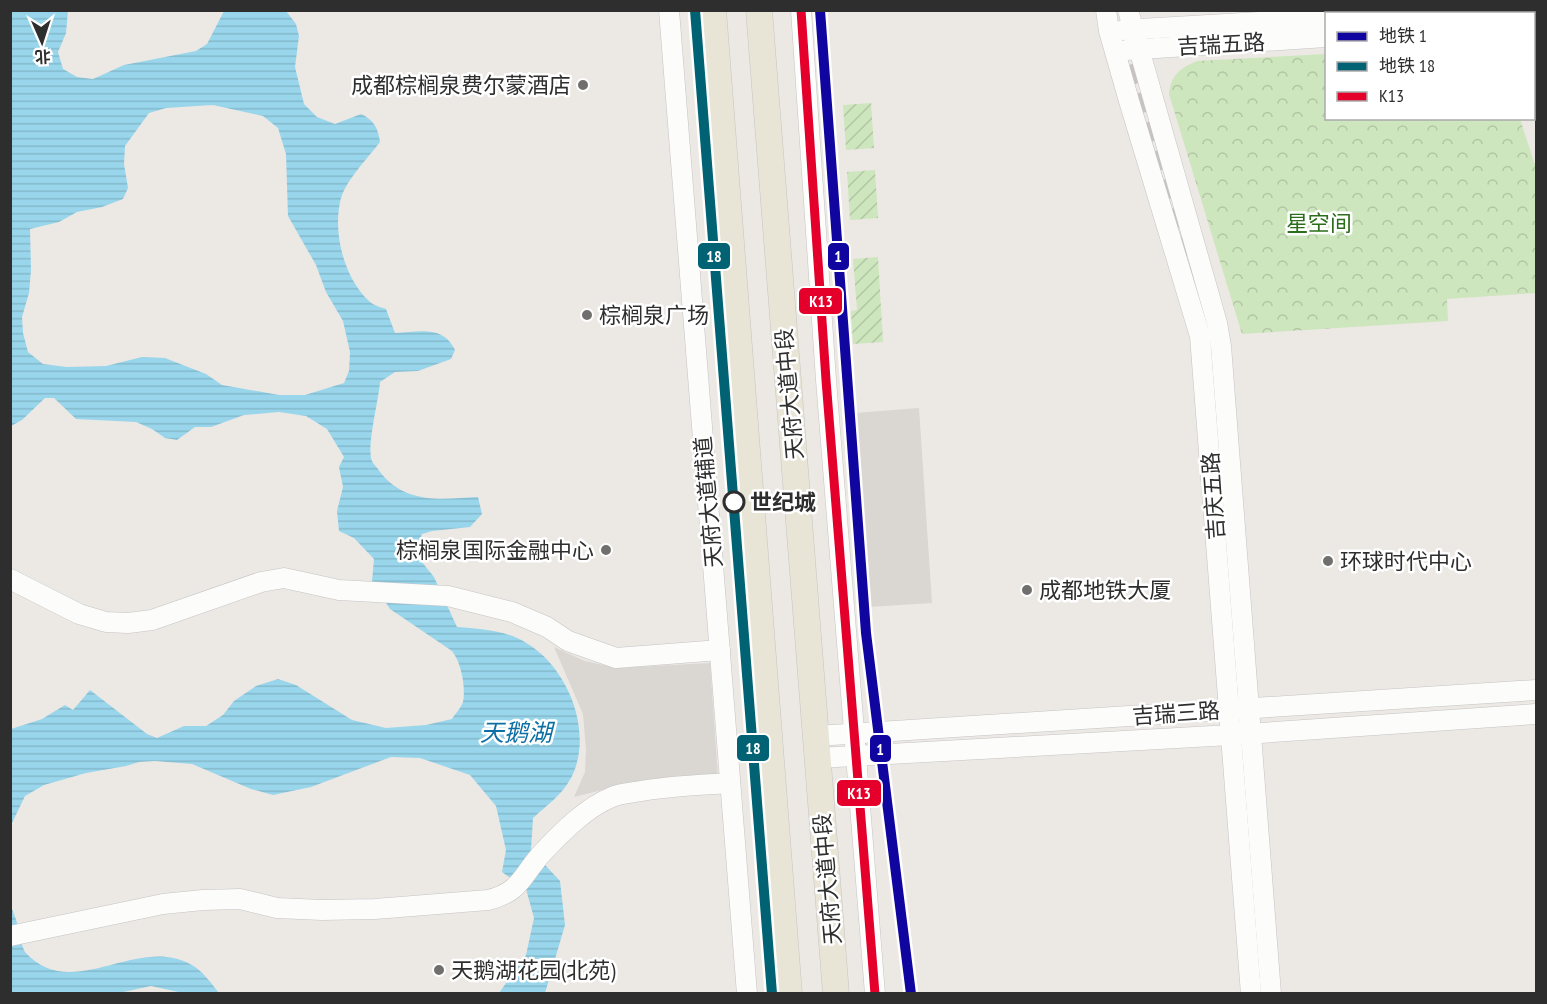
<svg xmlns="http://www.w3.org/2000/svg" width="1547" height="1004" font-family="'PT Sans Narrow','Noto Sans SC',sans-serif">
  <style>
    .park { fill: url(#park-crowns) }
    .garden { fill: url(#garden-furrows) }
    .plaza { fill: #dad6d2 }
    .water { fill: url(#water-rules); fill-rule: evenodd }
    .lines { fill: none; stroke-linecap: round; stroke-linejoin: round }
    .minor-tunnel { stroke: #c6c3c0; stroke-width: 20; stroke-dasharray: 20 10; stroke-linecap: butt }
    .minor-casing { stroke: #c5c4c5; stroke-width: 21 }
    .major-casing { stroke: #c6c5c4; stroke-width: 27 }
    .minor { stroke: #fcfcfb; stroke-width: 20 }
    .major { stroke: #e8e4d6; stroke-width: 26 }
    .bus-1-casing { stroke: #fff; stroke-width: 14 }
    .bus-1 { stroke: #e4002b; stroke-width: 9 }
    .metro-1-casing { stroke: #fff; stroke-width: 15 }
    .metro-2-casing { stroke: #fff; stroke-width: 15 }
    .metro-1 { stroke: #10069f; stroke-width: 10 }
    .metro-2 { stroke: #006272; stroke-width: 10 }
    .poi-dot { fill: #706f6e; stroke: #fff; stroke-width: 2 }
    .stop-dot { fill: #fff; stroke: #2e2e2e; stroke-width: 3 }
    .labels { text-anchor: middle; stroke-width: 5; stroke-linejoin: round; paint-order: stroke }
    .street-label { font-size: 22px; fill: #2e2e2e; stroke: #fff }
    .poi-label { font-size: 22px; fill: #2e2e2e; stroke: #fff; text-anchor: start }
    .park-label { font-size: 22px; fill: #2c6e1b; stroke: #fff }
    .stop-label { font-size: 22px; font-weight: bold; fill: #2e2e2e; stroke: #fff; text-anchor: start }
    .water-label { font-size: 24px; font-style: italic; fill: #0d6fa3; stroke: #fff }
    .line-badge { stroke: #fff; stroke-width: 2 }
    .badge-label { font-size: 16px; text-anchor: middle; font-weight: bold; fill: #fff }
  </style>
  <defs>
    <pattern id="park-crowns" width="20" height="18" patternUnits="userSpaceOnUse" patternTransform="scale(1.5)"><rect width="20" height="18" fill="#cee6be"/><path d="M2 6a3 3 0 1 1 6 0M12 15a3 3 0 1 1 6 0" fill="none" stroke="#b1c6a4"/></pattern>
    <pattern id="garden-furrows" width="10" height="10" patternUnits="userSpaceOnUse" patternTransform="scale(1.5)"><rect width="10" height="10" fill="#cee6be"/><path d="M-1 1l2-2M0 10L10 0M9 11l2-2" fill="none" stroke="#b1c6a4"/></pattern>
    <pattern id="water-rules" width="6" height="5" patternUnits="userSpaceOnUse" patternTransform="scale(1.5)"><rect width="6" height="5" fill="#99d6ec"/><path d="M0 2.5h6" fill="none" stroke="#84b8cb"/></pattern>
  </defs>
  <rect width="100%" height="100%" fill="#ece8e4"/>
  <!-- park -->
  <path class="park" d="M1326,54V118L1520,119L1536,168V293L1447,299L1448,321L1242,334L1169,94C1171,75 1180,68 1197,61Z"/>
  <!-- garden -->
  <g class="garden">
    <path d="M871,103L874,148L846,150L843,105Z"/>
    <path d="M875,170L878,218L850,220L847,172Z"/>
    <path d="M878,257L883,342L853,344L851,311L857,310L853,259Z"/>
  </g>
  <!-- plaza -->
  <g class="plaza">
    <path d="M919,408L932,603L868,607L855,413Z"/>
    <path d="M554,647L585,661L617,668L710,663L718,778L614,787L574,797L585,772L586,750L583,714Z"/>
  </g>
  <!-- water -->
  <g class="water">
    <path d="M11,11H68L66,33L58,52L63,69L77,77L93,79L124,65L196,51L207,44L224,11H286L296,24L299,36L295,67L304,104L317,117L335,124L361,114C374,120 378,128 380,142C368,158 347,179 341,198C332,232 344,278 369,301C373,305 380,307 386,309L395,333C419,332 443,325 455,350L451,359L418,371L395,372L380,382C379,399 366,448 372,461C373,464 378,468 380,472C406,505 442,499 478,497L482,514L470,527L432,531L422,534L416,549L417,556L434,577L457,627C481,629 507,630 528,644C569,669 594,734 571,778C562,795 546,806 533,818L531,850L560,881L565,925L545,993H499L526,955L534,918L526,889L502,872L506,850L496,806L470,775L420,758L391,757L311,787L273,795L251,789L192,764L155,761L139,762L126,766L86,773L44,785L25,796L11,825V729L42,719L65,705L73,710L90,690L147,734L157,738L184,726H206L223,715L234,701L256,686L278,679L296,685L352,720L386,728L426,725L452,719C455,714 461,708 463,702C466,687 461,662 452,651L390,609L372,581L374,559L354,538L339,531L337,511L343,487L339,467L344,457L327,429L306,416L279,412L244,415L211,427H195L177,440L165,438L152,429L136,422L76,419L54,398H45L22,420L11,426L10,173L12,153L10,145ZM213,105L263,116L278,128L286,154L288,216L316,265L326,292L343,321L350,352L349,371L344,383L305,395H279L222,385L206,374L165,358L142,357L106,366L67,367L43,364L28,352L23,333L22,317L29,293L31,270L30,229L59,222L77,212L102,207L123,199L128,188L124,164L125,146L149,113L166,108Z"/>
    <path d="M10,903C13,912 17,921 19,930C21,937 21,945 25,952C72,1004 135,935 190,964C203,971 211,983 219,993H183L151,986L119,993H11Z"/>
  </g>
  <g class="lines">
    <!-- minor-tunnel -->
    <g class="minor-tunnel">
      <path d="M1534,14H1536"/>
      <path d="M1129,39H1125L1208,328L1214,374"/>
      <path d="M1234,637L1254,895"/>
    </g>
    <!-- minor casing -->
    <g class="minor-casing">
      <g id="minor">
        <path d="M669,10L747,994"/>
        <path d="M801,10L826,380L875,994"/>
        <path d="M1106,10L1109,31L1129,101L1200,336L1251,994"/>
        <path d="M1128,10L1217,323L1221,346L1271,994"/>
        <path d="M1500,10L1501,14"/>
        <path d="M1407,14L1458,10"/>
        <path d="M1534,25H1536"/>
        <path d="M1123,30L1326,18"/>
        <path d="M1126,50L1326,37"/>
        <path d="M1534,98L1536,106"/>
        <path d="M10,579L79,614L106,622L128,623L152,620L261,582L284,578L339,590L448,596L512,612L547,627L568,641L616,658L720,650"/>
        <path d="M816,736L1536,690"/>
        <path d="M818,758L1231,735L1536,714"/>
        <path d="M10,936L163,904L203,900L240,899L277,908L322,910L375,909L488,900C522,892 522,874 544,851C563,831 587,807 612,797C619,794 627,793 635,792C666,786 698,785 730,783"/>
      </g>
    </g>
    <!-- major casing -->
    <g class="major-casing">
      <g id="major">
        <path d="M713,10L789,994"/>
        <path d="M759,10L836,994"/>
      </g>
    </g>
    <!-- minor -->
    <use href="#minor" class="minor"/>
    <!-- major -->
    <use href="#major" class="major"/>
    <!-- bus-1 casing -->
    <g class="bus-1-casing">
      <path id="bus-1" d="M801,10L826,380L875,994"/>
    </g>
    <!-- bus-1 -->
    <use href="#bus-1" class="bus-1"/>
    <!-- metro-1 casing -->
    <g class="metro-1-casing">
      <path id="metro-1" d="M820,10L866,633L911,994"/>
    </g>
    <!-- metro-2 casing -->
    <g class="metro-2-casing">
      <path id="metro-2" d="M695,10L772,994"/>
    </g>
    <!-- metro-1 -->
    <use href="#metro-1" class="metro-1"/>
    <!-- metro-2 -->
    <use href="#metro-2" class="metro-2"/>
  </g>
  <!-- markers -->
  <g class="poi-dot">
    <circle cx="583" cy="85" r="6"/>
    <circle cx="587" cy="315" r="6"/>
    <circle cx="606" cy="550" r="6"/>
    <circle cx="1328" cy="561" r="6"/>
    <circle cx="1027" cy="590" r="6"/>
    <circle cx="439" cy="970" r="6"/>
  </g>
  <circle class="stop-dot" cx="734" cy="502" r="10"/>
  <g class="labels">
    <!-- street labels -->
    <g class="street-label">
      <text transform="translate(1221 44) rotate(-3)" y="8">吉瑞五路</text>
      <text transform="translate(789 394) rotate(-95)" y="8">天府大道中段</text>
      <text transform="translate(1213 496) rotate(-94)" y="8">吉庆五路</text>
      <text transform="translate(708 502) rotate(-95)" y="8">天府大道辅道</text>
      <text transform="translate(1176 713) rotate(-4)" y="8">吉瑞三路</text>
      <text transform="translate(827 879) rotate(-95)" y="8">天府大道中段</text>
    </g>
    <!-- poi labels -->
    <g class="poi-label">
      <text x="571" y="93" text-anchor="end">成都棕榈泉费尔蒙酒店</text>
      <text x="599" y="323">棕榈泉广场</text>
      <text x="594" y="558" text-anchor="end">棕榈泉国际金融中心</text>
      <text x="1340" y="569">环球时代中心</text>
      <text x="1039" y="598">成都地铁大厦</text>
      <text x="451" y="978">天鹅湖花园(北苑)</text>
    </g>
    <!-- park labels -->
    <g class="park-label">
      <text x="1319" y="231">星空间</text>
    </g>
    <!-- stop labels -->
    <g class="stop-label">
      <text x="750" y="510">世纪城</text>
    </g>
    <!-- water labels -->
    <g class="water-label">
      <text x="516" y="741">天鹅湖</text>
    </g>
  </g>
  <g class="line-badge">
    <rect x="697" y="242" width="34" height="28" rx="6" fill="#006272"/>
    <rect x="827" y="242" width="23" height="29" rx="6" fill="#10069f"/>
    <rect x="798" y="287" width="45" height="28" rx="6" fill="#e4002b"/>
    <rect x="736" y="734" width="34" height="28" rx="6" fill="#006272"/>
    <rect x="869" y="734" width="23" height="29" rx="6" fill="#10069f"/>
    <rect x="836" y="779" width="46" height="28" rx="6" fill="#e4002b"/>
  </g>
  <g class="badge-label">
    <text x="714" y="262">18</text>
    <text x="838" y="262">1</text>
    <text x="821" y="307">K13</text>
    <text x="753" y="754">18</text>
    <text x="880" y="755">1</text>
    <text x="859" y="799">K13</text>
  </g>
  <!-- border -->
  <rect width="1547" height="1004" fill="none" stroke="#2e2e2e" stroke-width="24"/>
  <!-- legend -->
  <rect x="1325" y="12" width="210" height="108" fill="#ffffff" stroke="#ababab" stroke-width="1.5"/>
  <rect x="1337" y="32" width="30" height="9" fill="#10069f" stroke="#ababab" stroke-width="1.5"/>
  <text x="1379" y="42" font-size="18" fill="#2e2e2e">地铁 1</text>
  <rect x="1337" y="62" width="30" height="9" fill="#006272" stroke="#ababab" stroke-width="1.5"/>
  <text x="1379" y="72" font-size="18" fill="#2e2e2e">地铁 18</text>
  <rect x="1337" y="92" width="30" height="9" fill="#e4002b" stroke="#ababab" stroke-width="1.5"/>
  <text x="1379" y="102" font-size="18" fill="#2e2e2e">K13</text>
  <!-- north arrow -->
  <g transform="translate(42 42) rotate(177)" stroke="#ffffff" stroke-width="4.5" paint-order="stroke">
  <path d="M0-4.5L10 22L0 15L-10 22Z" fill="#2e2e2e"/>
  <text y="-9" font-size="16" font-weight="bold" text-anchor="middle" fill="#2e2e2e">北</text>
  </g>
</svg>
